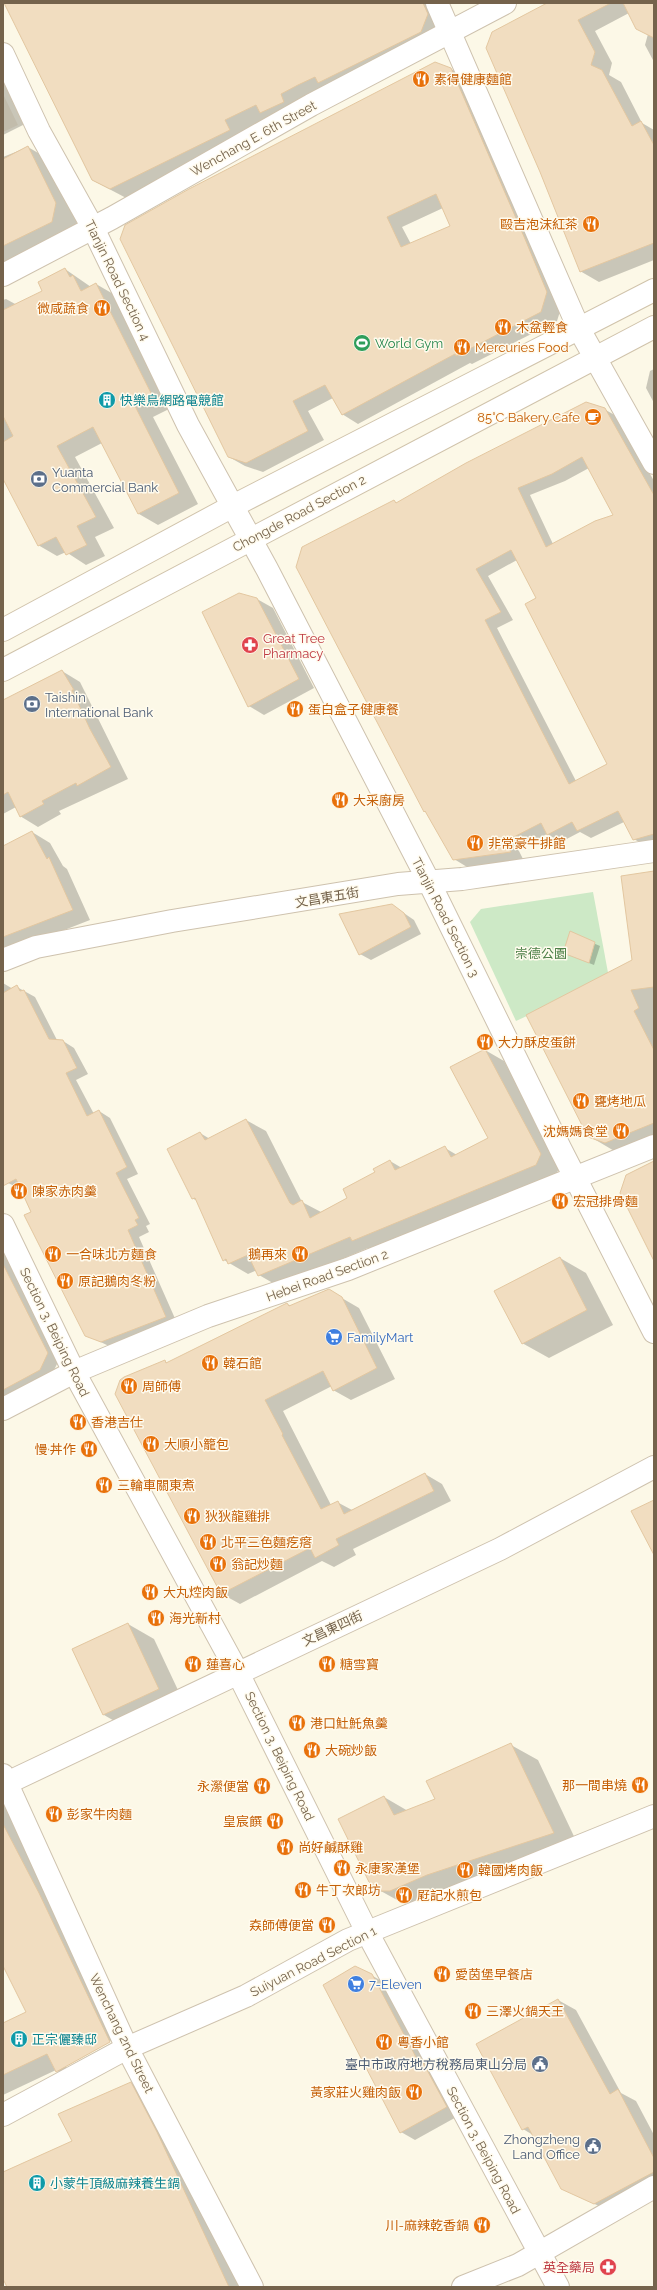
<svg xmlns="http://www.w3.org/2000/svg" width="657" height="2290" font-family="Raleway,'Noto Sans TC',sans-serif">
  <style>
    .residential { fill: #f3ebd6 }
    .green { fill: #cde9c6 }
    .shadow { fill: #0003; fill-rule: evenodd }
    .building { fill: #f1ddc0; stroke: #e3c7a0; fill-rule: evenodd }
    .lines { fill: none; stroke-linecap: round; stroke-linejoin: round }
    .minor-casing { stroke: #cec2ae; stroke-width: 24 }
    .secondary-casing { stroke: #d0c3ab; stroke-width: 24 }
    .minor { stroke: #fff; stroke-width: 22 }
    .secondary { stroke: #fff; stroke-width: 22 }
    .labels { text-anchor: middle; stroke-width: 3; stroke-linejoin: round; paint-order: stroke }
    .food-label { font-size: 13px; fill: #c56008; stroke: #fffbee; text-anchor: start }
    .street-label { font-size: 13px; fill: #75634c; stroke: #fffbee }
    .leisure-label { font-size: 13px; fill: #27864d; stroke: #fffbee; text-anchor: start }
    .culture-label { font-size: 13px; fill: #0d838f; stroke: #fffbee; text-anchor: start }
    .service-label { font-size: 13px; fill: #4e5e75; stroke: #fffbee; text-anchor: start }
    .health-label { font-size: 13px; fill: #be3a42; stroke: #fffbee; text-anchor: start }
    .park-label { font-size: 13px; fill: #4d8047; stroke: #fffbee }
    .shop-label { font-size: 13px; fill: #366cbe; stroke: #fffbee; text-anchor: start }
  </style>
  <rect width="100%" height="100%" fill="#fcf8e7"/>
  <!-- residential -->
  <path class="residential" d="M3,94L18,125L3,132Z"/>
  <!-- green -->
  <path class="green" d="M593,892L609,978L516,1021L470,922L481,909Z"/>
  <!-- shadow -->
  <g class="shadow">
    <path d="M6,3H437L447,25L130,200L92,180Z"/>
    <path d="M550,3H654V62L645,45L648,34L629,13L595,31L612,63L609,75L621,82L642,123L654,130V260L599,282L580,271Z"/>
    <path d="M3,65L31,121L3,135Z"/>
    <path d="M451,69L467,78L563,302L557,321L472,364L470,363L358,424L342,414L333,398L308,411L324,440L263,472L245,466L229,457ZM443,208L452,227L411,244L402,227Z"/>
    <path d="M28,147L50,160L78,217L74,234L3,270V157Z"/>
    <path d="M65,269L91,287L96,284L115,295L171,408L153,417L198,504L158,525L139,514L102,443L75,457L114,528L95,537L105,556L86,565L66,552L57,556L38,545L3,477V300L6,299L17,305L44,291Z"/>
    <path d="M654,369V403L646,388L650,371Z"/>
    <path d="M604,409L618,417L654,481V845L647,847L634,839L624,822L591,838L580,832L561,842L547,834L518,849L523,859L467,867L454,859L428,813L424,811L394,501L397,503ZM589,468L615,516L553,544L530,495L565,481ZM517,560L537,599L608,764L576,781L497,628L513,620L488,576Z"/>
    <path d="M257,599L273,608L314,688L264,715L249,706Z"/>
    <path d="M62,671L80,682L128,779L59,811L61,814L38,827L20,816L16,807L3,814V701Z"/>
    <path d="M32,832L50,843L63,866L67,869L90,920L3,954V847Z"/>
    <path d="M654,872V1149L616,1152L589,1136Z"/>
    <path d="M392,905L414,920L421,934L371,960L360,954L340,915Z"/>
    <path d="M570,933L600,946L594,965L569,955Z"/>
    <path d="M3,983L13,989L17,987L35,997L57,1040L63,1041L74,1048L88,1074L76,1080L94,1114L99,1111L110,1118L138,1174L127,1179L150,1224L146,1226L149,1232L139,1237L177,1323L113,1348L86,1335L21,1189L8,1183L3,1172Z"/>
    <path d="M485,1050L504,1061L560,1166L556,1175L372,1251L368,1248L278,1286L259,1275L257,1270L248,1274L224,1260L197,1201L192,1198L200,1133L210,1139L246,1120L266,1131L302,1202L321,1212L348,1198L390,1161L402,1168L445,1148L457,1155L489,1138Z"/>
    <path d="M3,1250L59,1360L51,1376L3,1402Z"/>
    <path d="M560,1258L586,1273L613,1325L549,1358L522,1343Z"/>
    <path d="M328,1290L359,1308L395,1379L351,1400L333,1390L332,1386L283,1411L331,1505L337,1502L352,1510L425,1474L442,1484L451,1501L353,1549L356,1555L334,1567L322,1561L240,1604L222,1594L117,1394L165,1362L168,1363L287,1304L292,1306Z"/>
    <path d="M128,1624L154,1639L185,1705L130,1730L104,1715L73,1649Z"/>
    <path d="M511,1745L538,1760L580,1849L406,1905L379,1890L384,1797L408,1811L436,1800Z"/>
    <path d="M3,1796L129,2054L76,2083L56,2070L3,2095V2024L27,2012L3,1964ZM114,2039L115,2041L66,2068V2065Z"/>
    <path d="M371,1975L385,1983L460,2115L415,2140L401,2132Z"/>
    <path d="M558,2000L576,2010L621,2093L636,2101L654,2135V2191L613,2213L562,2188L533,2135L523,2129Z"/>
    <path d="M131,2083L155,2097L246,2287H8L3,2276V2173L73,2141Z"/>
  </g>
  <!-- building -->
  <g class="building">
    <path d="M4,3H423L428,14L421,32L318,83L315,77L298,85L281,94L284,102L260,113L256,105L225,120L230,130L110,189L92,180Z"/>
    <path d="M547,3H611L578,20L595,52L591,65L602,70L632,126L641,121L654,145V243L580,272L540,172L486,48L492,32Z"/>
    <path d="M623,3H654V38L636,29Z"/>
    <path d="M435,62L451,68L525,239L547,292L541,312L456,356L455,354L342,415L325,385L293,401L308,431L246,463L228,457L120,239L125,225L189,189ZM436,194L450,226L401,247L387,217Z"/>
    <path d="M28,146L56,203L52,222L3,246V159Z"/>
    <path d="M65,268L70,277L73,275L81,291L96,283L153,397L135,406L179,493L138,514L93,427L57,446L96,517L77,526L87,545L66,555L56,537L38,546L3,479V442L13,436L3,416V310L42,291L38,282Z"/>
    <path d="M586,402L605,408L654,495V834L633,840L618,811L577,831L572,822L547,835L541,823L506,841L511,852L453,860L425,811L424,812L296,567L302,547L394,500L396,503L466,463ZM582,457L613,515L595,521L546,547L518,488L552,474ZM511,550L536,598L525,604L607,764L569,784L485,620L501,612L476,569Z"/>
    <path d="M239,593L257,598L299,679L248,707L202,612Z"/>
    <path d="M62,670L74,690H72L90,729L111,767L77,786L76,783L42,801L44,804L20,817L8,792L3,795V700Z"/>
    <path d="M32,831L47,859L49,857L73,910L3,937V846Z"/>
    <path d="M654,871V987L631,990L639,1008L634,1011L654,1050V1123L605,1143L588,1137L526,1015L632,960L621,876Z"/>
    <path d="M392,904L404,913L411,927L359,955L339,914Z"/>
    <path d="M570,931L595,942L589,963L563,953Z"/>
    <path d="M17,985L20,991L24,990L49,1039L63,1040L77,1068L66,1073L87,1116L99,1110L127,1167L116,1173L139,1218L135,1220L138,1225L128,1230L166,1317L101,1342L85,1336L24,1215L31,1212L16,1179L3,1186V993Z"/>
    <path d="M485,1049L541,1154L536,1165L352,1241L350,1237L258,1276L248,1255L228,1264L226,1259L223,1261L195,1198L192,1199L167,1149L200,1132L205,1140L246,1119L290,1203L293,1205L302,1200L310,1218L347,1198L343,1189L375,1172L373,1169L390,1160L395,1170L445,1146L451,1157L488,1138L450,1067Z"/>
    <path d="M654,1161V1261L620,1193L626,1175Z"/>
    <path d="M560,1257L587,1310L522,1344L494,1291Z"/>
    <path d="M3,1264L48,1353L40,1370L3,1390Z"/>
    <path d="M329,1289L342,1297L377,1368L333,1391L323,1371L265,1400L283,1434L282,1435L321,1509L338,1501L344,1514L425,1473L434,1491L336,1539L339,1545L315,1558L310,1548L221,1594L115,1394L120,1380L124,1377L165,1360L166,1363L287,1303L289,1306Z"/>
    <path d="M654,1500V1555L631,1511Z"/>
    <path d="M128,1623L159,1689L103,1715L72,1649Z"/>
    <path d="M511,1743L554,1833L427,1875L390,1891H379L369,1882L338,1819L384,1796L394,1815L435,1799L426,1781Z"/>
    <path d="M3,1824L39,1893L110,2042L56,2072L47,2054L3,2075V2023L26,2012L3,1966Z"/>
    <path d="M355,1966L372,1974L417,2059L420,2057L447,2107L400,2133L323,1985Z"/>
    <path d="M558,1999L610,2094L618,2089L654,2158V2172L594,2204L561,2189L528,2127L522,2130L476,2044Z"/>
    <path d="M131,2082L157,2132L229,2287H7L3,2279V2172L72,2141L58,2114Z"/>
  </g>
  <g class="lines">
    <!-- minor casing -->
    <g class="minor-casing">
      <g id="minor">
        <path d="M437,3L579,329L654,463"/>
        <path d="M3,54L39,131L93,228L188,425L267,569L429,882L560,1148L654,1332"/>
        <path d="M3,275L112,218L311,105L505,3"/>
        <path d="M3,960L36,947L172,921L398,884L462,879L654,851"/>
        <path d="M3,1225L74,1372L238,1673L367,1932L558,2287"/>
        <path d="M3,1409L74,1372L208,1316L348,1269L654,1146"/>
        <path d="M3,1775L127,2048L252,2287"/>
        <path d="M7,1783L500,1549L654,1467"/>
        <path d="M3,2115L127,2048L246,1996L348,1940L654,1816"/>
        <path d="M463,2287L518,2265L654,2187"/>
      </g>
    </g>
    <!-- secondary casing -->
    <g class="secondary-casing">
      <g id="secondary">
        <path d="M3,630L231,507L654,290"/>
        <path d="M3,670L654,327"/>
      </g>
    </g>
    <!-- minor -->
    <use href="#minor" class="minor"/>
    <!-- secondary -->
    <use href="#secondary" class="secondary"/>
  </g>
  <!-- icons -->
  <defs>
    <g id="restaurant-disc" transform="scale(0.9)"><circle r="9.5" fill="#e8710a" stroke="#fffbee"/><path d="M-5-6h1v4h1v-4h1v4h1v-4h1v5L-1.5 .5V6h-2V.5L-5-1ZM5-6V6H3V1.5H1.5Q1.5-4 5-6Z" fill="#fff"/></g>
    <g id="stadium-disc" transform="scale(0.9)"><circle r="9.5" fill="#2e9e5b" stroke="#fffbee"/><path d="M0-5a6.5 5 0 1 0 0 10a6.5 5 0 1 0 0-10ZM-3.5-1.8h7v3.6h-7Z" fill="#fff"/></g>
    <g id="building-disc" transform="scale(0.9)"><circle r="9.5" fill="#0f9aa8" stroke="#fffbee"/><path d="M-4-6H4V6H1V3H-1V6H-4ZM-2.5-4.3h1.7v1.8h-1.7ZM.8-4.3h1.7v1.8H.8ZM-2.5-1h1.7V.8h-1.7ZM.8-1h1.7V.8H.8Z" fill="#fff"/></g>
    <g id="cafe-disc" transform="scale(0.9)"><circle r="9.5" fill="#e8710a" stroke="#fffbee"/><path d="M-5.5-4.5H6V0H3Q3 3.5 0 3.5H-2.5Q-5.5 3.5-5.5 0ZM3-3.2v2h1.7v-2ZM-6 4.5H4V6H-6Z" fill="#fff"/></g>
    <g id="bank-disc" transform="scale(0.9)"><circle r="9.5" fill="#5c6f8a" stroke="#fffbee"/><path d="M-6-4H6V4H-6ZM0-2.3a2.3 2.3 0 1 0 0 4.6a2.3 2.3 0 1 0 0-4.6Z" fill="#fff"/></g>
    <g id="pharmacy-disc" transform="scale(0.9)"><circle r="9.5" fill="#e0444e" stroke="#fffbee"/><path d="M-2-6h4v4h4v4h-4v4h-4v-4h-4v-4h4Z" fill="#fff"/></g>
    <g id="supermarket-disc" transform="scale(0.9)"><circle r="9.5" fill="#3f7fe0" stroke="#fffbee"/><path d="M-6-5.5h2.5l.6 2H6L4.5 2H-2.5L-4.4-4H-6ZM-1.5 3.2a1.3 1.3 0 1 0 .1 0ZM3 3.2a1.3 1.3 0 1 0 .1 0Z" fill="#fff"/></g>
    <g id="civic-disc" transform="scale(0.9)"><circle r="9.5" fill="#5c6f8a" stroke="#fffbee"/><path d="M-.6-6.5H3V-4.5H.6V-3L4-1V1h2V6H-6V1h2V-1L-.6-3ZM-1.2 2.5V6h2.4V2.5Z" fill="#fff"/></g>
  </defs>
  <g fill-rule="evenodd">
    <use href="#restaurant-disc" x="421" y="79"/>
    <use href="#restaurant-disc" x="591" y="224"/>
    <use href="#restaurant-disc" x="102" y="308"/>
    <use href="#restaurant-disc" x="503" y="327"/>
    <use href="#stadium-disc" x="362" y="343"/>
    <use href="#restaurant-disc" x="462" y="347"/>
    <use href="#building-disc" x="107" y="400"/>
    <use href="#cafe-disc" x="593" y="417"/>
    <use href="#bank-disc" x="39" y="479"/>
    <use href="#pharmacy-disc" x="250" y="645"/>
    <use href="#bank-disc" x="32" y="704"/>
    <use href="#restaurant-disc" x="295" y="709"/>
    <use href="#restaurant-disc" x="340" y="800"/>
    <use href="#restaurant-disc" x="475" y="843"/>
    <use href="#restaurant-disc" x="485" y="1042"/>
    <use href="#restaurant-disc" x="581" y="1101"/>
    <use href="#restaurant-disc" x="621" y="1131"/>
    <use href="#restaurant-disc" x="19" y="1191"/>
    <use href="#restaurant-disc" x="560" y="1201"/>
    <use href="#restaurant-disc" x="53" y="1254"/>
    <use href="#restaurant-disc" x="300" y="1254"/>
    <use href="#restaurant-disc" x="65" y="1281"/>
    <use href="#supermarket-disc" x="334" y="1337"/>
    <use href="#restaurant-disc" x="210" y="1363"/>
    <use href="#restaurant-disc" x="129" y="1386"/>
    <use href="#restaurant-disc" x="78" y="1422"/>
    <use href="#restaurant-disc" x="151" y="1444"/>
    <use href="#restaurant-disc" x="89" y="1449"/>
    <use href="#restaurant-disc" x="104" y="1485"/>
    <use href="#restaurant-disc" x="192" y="1516"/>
    <use href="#restaurant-disc" x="208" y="1542"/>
    <use href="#restaurant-disc" x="218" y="1564"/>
    <use href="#restaurant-disc" x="150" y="1592"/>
    <use href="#restaurant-disc" x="156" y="1618"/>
    <use href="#restaurant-disc" x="193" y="1664"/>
    <use href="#restaurant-disc" x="327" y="1664"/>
    <use href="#restaurant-disc" x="297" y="1723"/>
    <use href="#restaurant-disc" x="312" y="1750"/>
    <use href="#restaurant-disc" x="640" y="1785"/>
    <use href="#restaurant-disc" x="262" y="1786"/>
    <use href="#restaurant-disc" x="54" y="1814"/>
    <use href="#restaurant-disc" x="275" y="1821"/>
    <use href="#restaurant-disc" x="285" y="1847"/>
    <use href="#restaurant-disc" x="342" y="1868"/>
    <use href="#restaurant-disc" x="465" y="1870"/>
    <use href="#restaurant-disc" x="303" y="1890"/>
    <use href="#restaurant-disc" x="404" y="1895"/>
    <use href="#restaurant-disc" x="327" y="1925"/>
    <use href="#restaurant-disc" x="442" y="1974"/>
    <use href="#supermarket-disc" x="356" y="1984"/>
    <use href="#restaurant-disc" x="473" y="2011"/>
    <use href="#building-disc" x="19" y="2039"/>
    <use href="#restaurant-disc" x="384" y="2042"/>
    <use href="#civic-disc" x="540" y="2064"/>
    <use href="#restaurant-disc" x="414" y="2092"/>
    <use href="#civic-disc" x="593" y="2146"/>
    <use href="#building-disc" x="37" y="2183"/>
    <use href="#restaurant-disc" x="482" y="2225"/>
    <use href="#pharmacy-disc" x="608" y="2267"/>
  </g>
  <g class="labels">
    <!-- food labels -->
    <g class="food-label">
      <text x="434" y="84">素得健康麵館</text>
      <text x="578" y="229" text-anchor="end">毆吉泡沫紅茶</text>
      <text x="89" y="313" text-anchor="end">微咸蔬食</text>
      <text x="516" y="332">木盆輕食</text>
      <text x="475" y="352">Mercuries Food</text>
      <text x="580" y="422" text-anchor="end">85°C Bakery Cafe</text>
      <text x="308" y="714">蛋白盒子健康餐</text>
      <text x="353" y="805">大采廚房</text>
      <text x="488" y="848">非常豪牛排館</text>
      <text x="498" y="1047">大力酥皮蛋餅</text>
      <text x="594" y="1106">甕烤地瓜</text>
      <text x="608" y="1136" text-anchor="end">沈媽媽食堂</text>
      <text x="32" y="1196">陳家赤肉羹</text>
      <text x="573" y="1206">宏冠排骨麵</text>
      <text x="66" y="1259">一合味北方麵食</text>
      <text x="287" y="1259" text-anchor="end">鵝再來</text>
      <text x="78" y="1286">原記鵝肉冬粉</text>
      <text x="223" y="1368">韓石館</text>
      <text x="142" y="1391">周師傅</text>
      <text x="91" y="1427">香港吉仕</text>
      <text x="164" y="1449">大順小籠包</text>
      <text x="76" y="1454" text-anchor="end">慢·丼作</text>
      <text x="117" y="1490">三輪車關東煮</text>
      <text x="205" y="1521">狄狄龍雞排</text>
      <text x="221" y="1547">北平三色麵疙瘩</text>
      <text x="231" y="1569">翁記炒麵</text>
      <text x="163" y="1597">大丸焢肉飯</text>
      <text x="169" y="1623">海光新村</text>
      <text x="206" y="1669">蓮喜心</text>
      <text x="340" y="1669">糖雪寶</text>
      <text x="310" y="1728">港口𩵚魠魚羹</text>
      <text x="325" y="1755">大碗炒飯</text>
      <text x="627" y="1790" text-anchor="end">那一間串燒</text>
      <text x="249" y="1791" text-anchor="end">永瀠便當</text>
      <text x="67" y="1819">彭家牛肉麵</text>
      <text x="262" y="1826" text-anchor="end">皇宸饌</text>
      <text x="298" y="1852">尚好鹹酥雞</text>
      <text x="355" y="1873">永康家漢堡</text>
      <text x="478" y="1875">韓國烤肉飯</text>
      <text x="316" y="1895">牛丁次郎坊</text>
      <text x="417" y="1900">屘記水煎包</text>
      <text x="314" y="1930" text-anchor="end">𡘙師傅便當</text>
      <text x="455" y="1979">愛茵堡早餐店</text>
      <text x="486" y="2016">三澤火鍋天王</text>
      <text x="397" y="2047">粵香小館</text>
      <text x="401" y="2097" text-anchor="end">黃家莊火雞肉飯</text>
      <text x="469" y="2230" text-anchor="end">川-麻辣乾香鍋</text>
    </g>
    <!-- street labels -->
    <g class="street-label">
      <text transform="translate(253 138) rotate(-29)" y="5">Wenchang E. 6th Street</text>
      <text transform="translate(118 280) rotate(64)" y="5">Tianjin Road Section 4</text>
      <text transform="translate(299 513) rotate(-28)" y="5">Chongde Road Section 2</text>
      <text transform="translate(327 897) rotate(-10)" y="5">文昌東五街</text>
      <text transform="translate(446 917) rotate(63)" y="5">Tianjin Road Section 3</text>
      <text transform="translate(327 1275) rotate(-20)" y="5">Hebei Road Section 2</text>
      <text transform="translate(55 1332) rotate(64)" y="5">Section 3, Beiping Road</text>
      <text transform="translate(332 1628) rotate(-25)" y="5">文昌東四街</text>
      <text transform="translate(280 1756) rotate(64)" y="5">Section 3, Beiping Road</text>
      <text transform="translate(313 1961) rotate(-27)" y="5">Suiyuan Road Section 1</text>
      <text transform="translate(122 2033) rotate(64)" y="5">Wenchang 2nd Street</text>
      <text transform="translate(484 2150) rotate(62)" y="5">Section 3, Beiping Road</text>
    </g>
    <!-- leisure labels -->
    <g class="leisure-label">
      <text x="375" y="348">World Gym</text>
    </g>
    <!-- culture labels -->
    <g class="culture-label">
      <text x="120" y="405">快樂鳥網路電競館</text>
      <text x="32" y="2044">正宗儷臻邸</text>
      <text x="50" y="2188">小蒙牛頂級麻辣養生鍋</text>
    </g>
    <!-- service labels -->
    <g class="service-label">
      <text x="52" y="477">Yuanta<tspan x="52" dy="15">Commercial Bank</tspan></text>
      <text x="45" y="702">Taishin<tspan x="45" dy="15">International Bank</tspan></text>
      <text x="527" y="2069" text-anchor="end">臺中市政府地方稅務局東山分局</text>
      <text x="580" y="2144" text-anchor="end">Zhongzheng<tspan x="580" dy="15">Land Office</tspan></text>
    </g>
    <!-- health labels -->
    <g class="health-label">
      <text x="263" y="643">Great Tree<tspan x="263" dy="15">Pharmacy</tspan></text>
      <text x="595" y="2272" text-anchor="end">英全藥局</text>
    </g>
    <!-- park labels -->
    <g class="park-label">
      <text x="541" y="958">崇德公園</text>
    </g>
    <!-- shop labels -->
    <g class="shop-label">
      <text x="347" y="1342">FamilyMart</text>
      <text x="369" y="1989">7-Eleven</text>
    </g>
  </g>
  <!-- border -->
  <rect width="657" height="2290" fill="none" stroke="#75634c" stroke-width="8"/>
</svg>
